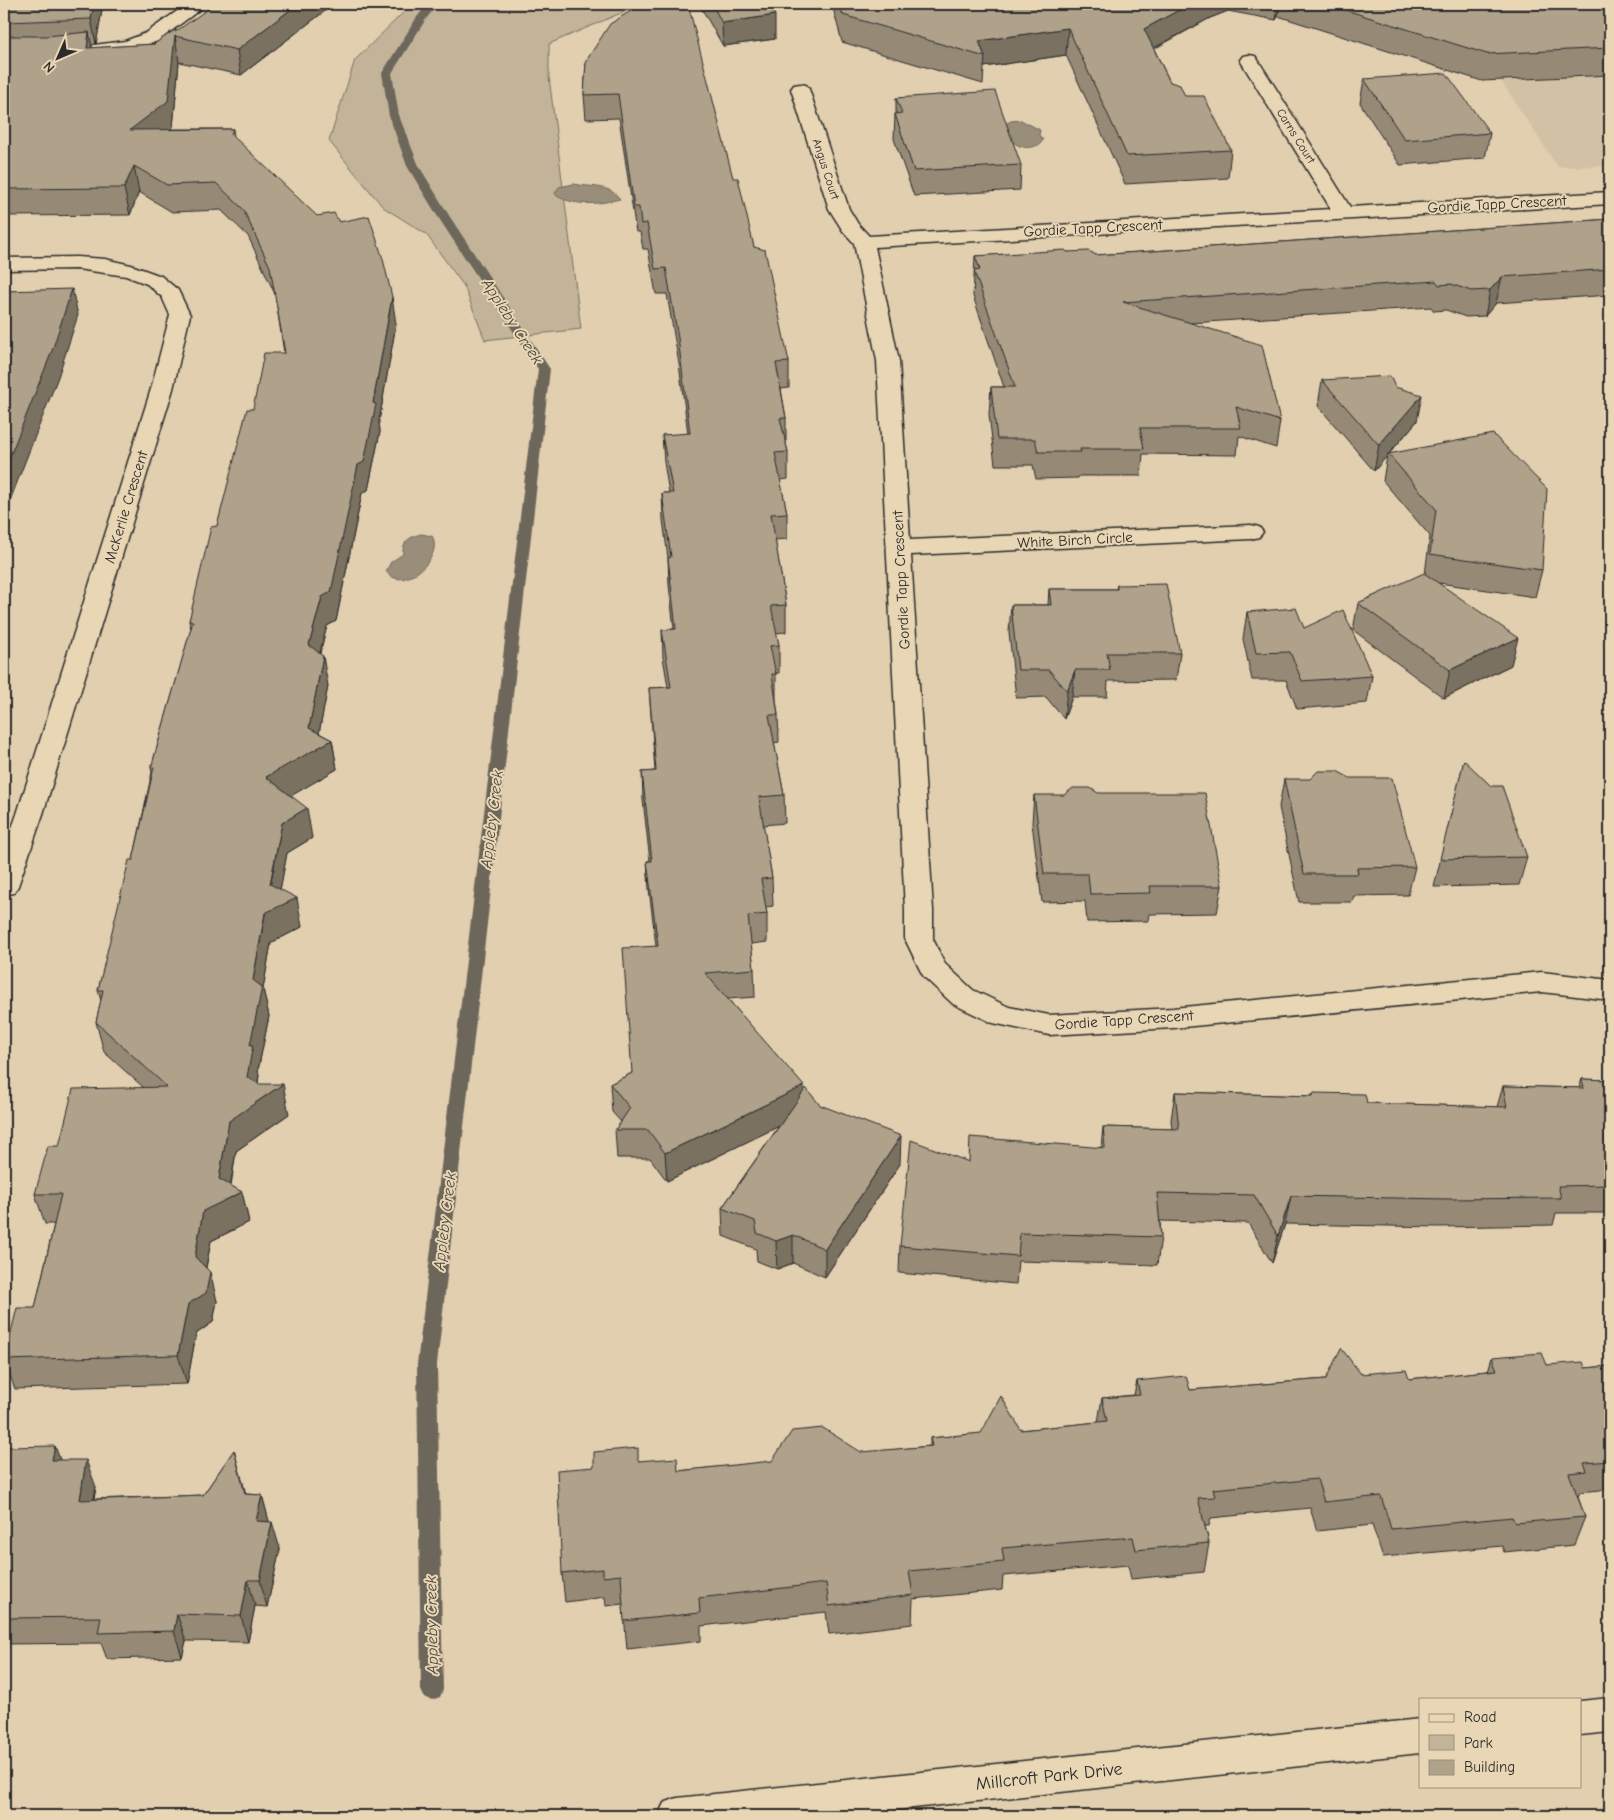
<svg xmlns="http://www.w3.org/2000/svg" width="1614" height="1820" font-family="'Comic Neue',sans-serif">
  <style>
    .built { fill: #d2c1a4 }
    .green { fill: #c3b499; stroke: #777062 }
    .water { fill: #998e7a; stroke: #6d665a }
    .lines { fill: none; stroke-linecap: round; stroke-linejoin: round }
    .stream { fill: #6d665a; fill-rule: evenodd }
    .lane-casing { stroke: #2b2b2b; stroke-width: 3 }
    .street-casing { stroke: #2b2b2b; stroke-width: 3 }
    .secondary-casing { stroke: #2b2b2b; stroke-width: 3 }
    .lane { fill: #e9d6b4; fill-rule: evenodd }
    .street { fill: #e9d6b4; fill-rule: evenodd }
    .secondary { fill: #e9d6b4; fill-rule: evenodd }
    .wall { fill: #968a77; stroke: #2b2b2b }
    .shaded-wall { fill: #7a7161; stroke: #2b2b2b }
    .building { fill: #afa18a; stroke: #2b2b2b }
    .labels { text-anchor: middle; stroke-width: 4; stroke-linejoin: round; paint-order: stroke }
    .far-street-label { font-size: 12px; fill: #2b2b2b; stroke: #e9d6b4 }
    .street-label { font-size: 15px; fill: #2b2b2b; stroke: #e9d6b4 }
    .water-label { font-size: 16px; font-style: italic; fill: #46443f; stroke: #e9d6b4 }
    .near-street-label { font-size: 18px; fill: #2b2b2b; stroke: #e9d6b4 }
  </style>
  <rect width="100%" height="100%" fill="#e1cfaf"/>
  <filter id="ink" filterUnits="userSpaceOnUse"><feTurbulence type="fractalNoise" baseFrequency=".02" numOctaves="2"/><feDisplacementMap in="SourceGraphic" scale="10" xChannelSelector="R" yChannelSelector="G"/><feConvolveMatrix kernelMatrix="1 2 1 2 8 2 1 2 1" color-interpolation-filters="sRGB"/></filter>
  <g filter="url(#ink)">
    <!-- built -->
    <path class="built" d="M1450,4H1610V166L1558,167Z"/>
    <!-- green -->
    <path class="green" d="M412,4H642L549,44V77L581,329L485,340L464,286L426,234L383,207L329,141L355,60Z"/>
    <!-- water -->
    <g class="water">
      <path d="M1021,120L1040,130L1039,135L1043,140L1040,144C1031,149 1022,149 1013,142L1012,135L1003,131V125L1011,121Z"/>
      <path d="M574,184C593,188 609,184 620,199C599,204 577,207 557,196L555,193L559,187Z"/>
      <path d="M421,534L432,536C445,558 401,595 386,571L391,562L403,554C402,541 410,537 421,534Z"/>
    </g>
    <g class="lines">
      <!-- stream -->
      <path class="stream" d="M428,4H438L426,19L392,73L399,116L419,166L450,217L550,369L437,1364L443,1690L440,1697L432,1700L424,1697L421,1690L417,1364L538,369L438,217L407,166L389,116L382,73L417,17Z"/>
      <!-- lane casing -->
      <g class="lane-casing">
        <path id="lane" d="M187,4H207L158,41L128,51L92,55L86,54L83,50L86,46L125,41L146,33Z"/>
      </g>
      <!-- street casing -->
      <g class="street-casing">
        <g id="street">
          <path d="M1249,55L1255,56L1258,60L1350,207L1610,192V204L875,247L899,361L910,540L1251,525L1259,527L1263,532L1259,537L1251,539L911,555L933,910V939L945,964L973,990L1009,1007L1049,1015L1173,1008L1542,972L1610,980V1000L1542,992L1173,1028L1049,1035L993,1023L953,1004L924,977L920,970L905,939V910L877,361L854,243L843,231L829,209L791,89L794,85L800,84L806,85L809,89L849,209L858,224L869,236L1331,209L1240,60L1243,56Z"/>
          <path d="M77,257L105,259L131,265L161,276L178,290L190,315L173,389L43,814L18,886L14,893L4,895V850L17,814L151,389L170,315L162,297L147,284L126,276L77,269L4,270V258Z"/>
        </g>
      </g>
      <!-- secondary casing -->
      <g class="secondary-casing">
        <g id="secondary">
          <path d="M1610,1698V1732L1580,1735V1701Z"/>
          <path d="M1420,1719V1753L839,1816H658L664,1803L677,1798Z"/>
        </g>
      </g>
      <!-- lane -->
      <use href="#lane" class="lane"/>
      <!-- street -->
      <use href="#street" class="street"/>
      <!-- secondary -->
      <use href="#secondary" class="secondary"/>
    </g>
    <!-- wall -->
    <g class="wall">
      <path d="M4,4H103L96,44L92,45V48L154,44L176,32L334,4L241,75L179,62L173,127L170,129H233L234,137L396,324L379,421L380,432L368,490L362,493L336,621L327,626L320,653L328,686L319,733L332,740L337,769L290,796L312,838L287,853L280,889L302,927L271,943L263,989L269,1016L258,1070L259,1075L258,1084L289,1114L236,1151L231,1186L242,1192L249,1222L211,1241L206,1268L217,1301L213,1322L196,1334L187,1384L15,1389L4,1360L35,1308L54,1224H45L35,1194L59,1146L143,1087L104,1052L96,1022L101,1001L98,990L133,860L152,772L151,768L191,629L189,621L217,526L253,409L284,353L275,294L248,236L221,210L172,212L139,192L130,215L4,216Z"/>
      <path d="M699,4H768L775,39L723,46Z"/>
      <path d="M832,4H1610V75L1482,81L1278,16L1276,20L1228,11L1210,18L1154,49L1170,82L1185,96L1231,150L1228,178L1125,184L1066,55L984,67L983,84L842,42Z"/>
      <path d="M586,61L733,178L789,362V388L781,389L786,418V444L788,452V479L780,480L787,513V539L775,540L786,605V632L776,633L779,645V673H776V700L778,715L779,742L774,743L784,795L785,823L763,825L772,878L773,906L766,907L767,914V942L751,944L754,969L755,997L728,999L804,1090L820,1105L900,1164L825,1277L793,1263L777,1269L757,1261L756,1249L723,1236L722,1208L779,1126L667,1181L650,1158H617L615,1130L621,1122L612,1112L610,1084L632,1073L656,946L649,889L647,861H650L643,800L642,772L655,771L649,688L668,687L663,657L662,630L674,629L669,585L668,558L663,520L662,493H669L664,462L662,435L688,434L679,364L667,294H656L648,249H643L640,232H636L619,118L586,119L584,95Z"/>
      <path d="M1364,79L1490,133L1485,158L1400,165L1360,103Z"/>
      <path d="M896,98L1021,165L1020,190L914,196L894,139L895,114H896Z"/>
      <path d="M1610,219V295L1496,303L1485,316L1466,317L1446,310L1434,311L1431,307L1191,323L1280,421L1276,448L1239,436L1237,455L1143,454L1141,476H1079L1078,478L1036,479L1033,465H995L989,414L991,387H1004L973,296L975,256L1067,252L1096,255Z"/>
      <path d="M1322,380L1395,387L1417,421L1389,454L1542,570L1535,597L1439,583L1511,665L1444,698L1353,630L1358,603L1425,574L1430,536L1383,481L1387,456L1374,471L1318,406Z"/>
      <path d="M1117,585L1180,653L1176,680L1108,681L1107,697H1072L1064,719L1046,697L1016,698L1009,632L1011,605H1048L1049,589H1116Z"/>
      <path d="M1247,612L1304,628L1372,676L1367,703L1297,709L1286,680H1252L1243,639Z"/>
      <path d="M1464,760L1527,857L1519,885L1434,887Z"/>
      <path d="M1284,779L1415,867L1408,895L1354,896L1352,902H1299L1279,807Z"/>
      <path d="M1034,795L1222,886L1217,913L1149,914L1148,921L1087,922L1085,901L1042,902L1032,823Z"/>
      <path d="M1582,1079L1610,1080V1213H1556L1553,1225L1439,1227L1285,1224L1272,1263L1248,1223L1160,1221L1161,1237L1157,1265L1018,1261L1016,1284L899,1273L900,1246L1101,1148L1103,1127L1172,1129L1171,1120L1175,1092L1312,1096L1313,1093L1367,1103L1497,1107L1503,1086L1579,1088Z"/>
      <path d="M1492,1357L1547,1365L1585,1368L1610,1366V1489L1580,1492L1578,1497L1585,1517L1574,1545L1504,1552L1502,1546L1383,1557L1372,1525L1317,1531L1310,1508L1211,1518L1209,1526H1205L1209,1543L1204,1572L1131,1579L1128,1565L1003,1576L1002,1590L913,1599L912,1624L829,1634L826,1612L701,1626V1641L627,1649L623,1604L606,1606L605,1597L565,1602L562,1573L594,1467L639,1461L678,1471L930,1446V1438L1021,1430L1098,1422L1102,1398L1134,1395L1137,1381L1190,1390L1326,1379L1361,1374L1409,1379L1488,1371Z"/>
      <path d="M234,1450L246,1494L262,1495L269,1522L280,1549L267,1607L255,1606L248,1642L186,1641L182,1657L107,1659L101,1643L4,1644V1461L60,1460L96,1487L94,1499L203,1495Z"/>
    </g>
    <!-- shaded-wall -->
    <g class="shaded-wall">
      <path d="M94,4H103L96,44L91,19Z"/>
      <path d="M298,4H334L241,75L237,50Z"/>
      <path d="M1190,4H1229L1228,11L1210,18L1141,55L1144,29Z"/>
      <path d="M1278,4H1280L1278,16L1276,20Z"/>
      <path d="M775,15V39L723,46L722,23Z"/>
      <path d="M1068,28L1066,55L984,67L985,57L979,41Z"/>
      <path d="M89,32L94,58L87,48Z"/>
      <path d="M175,36L179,62L173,127L135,156L130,130Z"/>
      <path d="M134,166L139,192L130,215L124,188Z"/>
      <path d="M1502,277L1496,303L1485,316L1490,290Z"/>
      <path d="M72,289L78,315L58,377L4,516V471Z"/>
      <path d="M392,297L396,324L379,421L380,432L368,490L362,493L336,621L327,626L314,674L309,645L358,465L373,403Z"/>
      <path d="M1422,395L1417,421L1388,455V454L1387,456L1374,471L1379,445Z"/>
      <path d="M1518,638L1511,665L1444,698L1450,670Z"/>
      <path d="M323,656L328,686L316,749L332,740L337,769L272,807L266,777L309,728Z"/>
      <path d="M1075,670L1072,697L1064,719L1067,691Z"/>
      <path d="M307,808L312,838L287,853L277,907L297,898L302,927L271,943L263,989L269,1016L258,1070L259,1075L254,1104L283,1084L289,1114L236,1151L228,1199L242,1192L249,1222L211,1241L202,1287L195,1257L203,1211L219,1179L229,1121L247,1077L250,1045L253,980L282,823Z"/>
      <path d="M804,1086V1114L667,1181L665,1153Z"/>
      <path d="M901,1136L900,1164L825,1277V1249Z"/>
      <path d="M1291,1196L1285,1224L1272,1263L1278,1236Z"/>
      <path d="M793,1235V1263L777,1269L776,1241Z"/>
      <path d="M210,1272L217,1301L213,1322L196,1334L187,1384L178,1355L188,1304Z"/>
      <path d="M55,1446L65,1473L52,1460Z"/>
      <path d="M86,1460L96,1487L89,1527L80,1500Z"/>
      <path d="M262,1495L269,1521L263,1547L256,1521Z"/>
      <path d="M272,1522L280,1549L267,1607L260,1580Z"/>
      <path d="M248,1580L255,1606L248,1642L241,1616Z"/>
      <path d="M177,1614L186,1641L182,1657L174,1631Z"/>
    </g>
    <!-- building -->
    <g class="building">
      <path d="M4,4H94L91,19L4,22Z"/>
      <path d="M215,4H298L237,50L175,36L168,101L130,130L233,129L231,134L317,216L334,213L339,222L369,216L383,259L392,297L373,403L376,404L364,462L358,465L331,592L322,597L309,645L323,656L309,728L332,740L266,777L307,808L282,823L270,884L297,898L265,913L253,980L262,987L250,1045H253L247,1077L259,1084H283L229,1121L219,1179L242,1192L203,1211L195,1257L210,1272L206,1293L188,1304L178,1355L4,1360L17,1308H35L61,1194H35L48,1146H59L73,1089L167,1087L96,1022L103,990H98L129,860H133L154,767L151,768L193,621H189L211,527L217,526L247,409H253L264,353H285L270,267L243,209L216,183L167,185L134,166L124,188L4,189V36H46L89,32L87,48L154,44L176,29L175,32Z"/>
      <path d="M685,4H688L733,178H738L754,247L765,250L789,362L776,363L786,418H780L788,452L775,453L787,513L771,514L786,605L771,606L779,645L770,646L776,674H772L778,715H769L784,795L759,797L772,878L761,879L767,914L748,916L754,969L705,973L804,1086L665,1153L648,1130H615L630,1108L610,1084L632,1073L623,948L658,946L647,861H652L642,772L656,771L649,688L671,687L662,630L676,629L668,558L671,557L662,493H673L662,435L690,433L678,338L666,268L655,269L647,223L641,224L639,207H634L618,94L584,95L586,61L610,24L632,10Z"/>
      <path d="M712,4H768L775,15L722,23Z"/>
      <path d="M839,4H1190L1144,29L1170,82L1180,85L1185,96H1204L1231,150L1127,156L1068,28L979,41L985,57L843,15Z"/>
      <path d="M1326,4H1498L1508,7L1506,4H1610V48L1487,54Z"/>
      <path d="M1446,73L1490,133L1405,140L1364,79Z"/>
      <path d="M995,91L1021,165L914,171L895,114L902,113L896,98Z"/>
      <path d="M1610,219V269L1502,277L1490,290L1471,291L1451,284L1439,285L1436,281L1123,302L1262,345L1280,421L1236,407L1241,428H1140L1144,449H1080L1081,452H1038L1035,439H997L991,387H1015L974,271L980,270L975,256L1065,250L1067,252L1089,251L1096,255Z"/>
      <path d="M72,289L52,351L4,471V291Z"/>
      <path d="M1390,376L1395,387L1422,395L1379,445L1322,380Z"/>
      <path d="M1493,434L1547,489L1542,570L1430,554L1436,509L1388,454Z"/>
      <path d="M1424,573L1518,638L1450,670L1358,603Z"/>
      <path d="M1166,584L1180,653H1107L1110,670H1075L1067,691L1049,670H1018L1011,605H1051L1049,589H1117V585Z"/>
      <path d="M1296,608L1304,628L1343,610L1372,676L1302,681L1290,652L1256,653L1247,612Z"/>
      <path d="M1464,760L1491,786H1502L1527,857L1440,859Z"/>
      <path d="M1318,771H1337L1350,778H1392L1415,867L1357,868L1358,874H1304L1284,779H1310Z"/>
      <path d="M1073,788H1090L1098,793H1205L1222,886H1150L1151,893L1090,894L1088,874H1044L1034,795H1064Z"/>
      <path d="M1582,1079L1610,1080V1185L1558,1186L1561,1198L1447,1199L1291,1196L1278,1236L1254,1195L1157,1193L1161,1237L1020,1233L1018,1256L900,1246L911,1140L969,1162L970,1137L1105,1148L1103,1127L1179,1129L1175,1092L1313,1096V1093L1365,1094L1367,1103L1507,1107L1503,1086L1584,1088Z"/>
      <path d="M806,1088L820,1105L901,1136L825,1249L793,1235L776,1241L757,1233L755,1221L722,1208Z"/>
      <path d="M1341,1348L1361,1374L1406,1370L1409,1379L1497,1370L1492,1357L1542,1353L1547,1365L1583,1362L1585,1368L1610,1366V1461L1584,1463L1587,1471L1569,1473L1585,1517L1515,1523L1512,1517L1391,1529L1381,1496L1324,1502L1317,1479L1213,1489L1215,1497L1198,1498L1209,1543L1136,1550L1133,1537L1002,1548L1004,1562L909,1571L913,1595L829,1606L826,1583L699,1598L700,1613L624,1621L621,1575L603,1577V1569L562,1573L557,1470L594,1467V1452L638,1448V1461L677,1458L678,1471L772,1461L792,1431L823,1428L861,1452L932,1446L930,1438L981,1433L1001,1396L1021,1430L1107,1421L1102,1398L1140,1395L1137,1381L1186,1376L1190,1390L1326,1379Z"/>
      <path d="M55,1446L52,1460H86L80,1500L203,1495L234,1450L245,1494L262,1495L256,1521L272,1522L260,1580H248L241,1616L177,1614L174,1631L98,1633L101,1617L4,1618V1461L9,1447Z"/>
    </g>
  </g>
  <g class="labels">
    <!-- far-street labels -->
    <g class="far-street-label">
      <text transform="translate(1296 136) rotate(58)" y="4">Carns Court</text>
      <text transform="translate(826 169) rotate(72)" y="4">Angus Court</text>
    </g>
    <!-- street labels -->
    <g class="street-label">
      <text transform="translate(1497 204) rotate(-3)" y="5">Gordie Tapp Crescent</text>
      <text transform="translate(1093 228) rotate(-3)" y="5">Gordie Tapp Crescent</text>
      <text transform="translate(126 507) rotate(-73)" y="5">McKerlie Crescent</text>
      <text transform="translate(1075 540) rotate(-3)" y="5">White Birch Circle</text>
      <text transform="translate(901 580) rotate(-93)" y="5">Gordie Tapp Crescent</text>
      <text transform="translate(1124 1020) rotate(-4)" y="5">Gordie Tapp Crescent</text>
    </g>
    <!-- water labels -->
    <g class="water-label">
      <text transform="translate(513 321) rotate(57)" y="6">Appleby Creek</text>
      <text transform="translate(491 819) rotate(-83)" y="6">Appleby Creek</text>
      <text transform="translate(444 1221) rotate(-83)" y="6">Appleby Creek</text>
      <text transform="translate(431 1625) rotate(-91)" y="6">Appleby Creek</text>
    </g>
    <!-- near-street labels -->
    <g class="near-street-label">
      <text transform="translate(1049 1776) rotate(-6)" y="6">Millcroft Park Drive</text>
    </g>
  </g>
  <!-- margin -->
  <rect width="1614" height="1820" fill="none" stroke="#e9d6b4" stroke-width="20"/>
  <rect x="10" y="10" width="1594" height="1800" fill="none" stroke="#2b2b2b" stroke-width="2" filter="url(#ink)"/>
  <!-- legend -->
  <rect x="1419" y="1698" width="162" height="90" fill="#e9d6b4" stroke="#9d927d"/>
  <rect x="1429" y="1714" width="25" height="8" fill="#e9d6b4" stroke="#9d927d"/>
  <text x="1464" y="1722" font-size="15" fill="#2b2b2b">Road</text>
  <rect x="1429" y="1735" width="25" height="15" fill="#c3b499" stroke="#9d927d"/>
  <text x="1464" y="1748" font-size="15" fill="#2b2b2b">Park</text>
  <rect x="1429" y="1760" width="25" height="15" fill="#afa18a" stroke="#9d927d"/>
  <text x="1464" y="1772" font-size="15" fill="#2b2b2b">Building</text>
  <!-- north arrow -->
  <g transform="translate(58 58) rotate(225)" stroke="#e9d6b4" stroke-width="4" paint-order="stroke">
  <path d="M0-4L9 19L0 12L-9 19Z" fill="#2b2b2b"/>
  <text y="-8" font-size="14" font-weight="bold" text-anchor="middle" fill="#2b2b2b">N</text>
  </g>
</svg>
